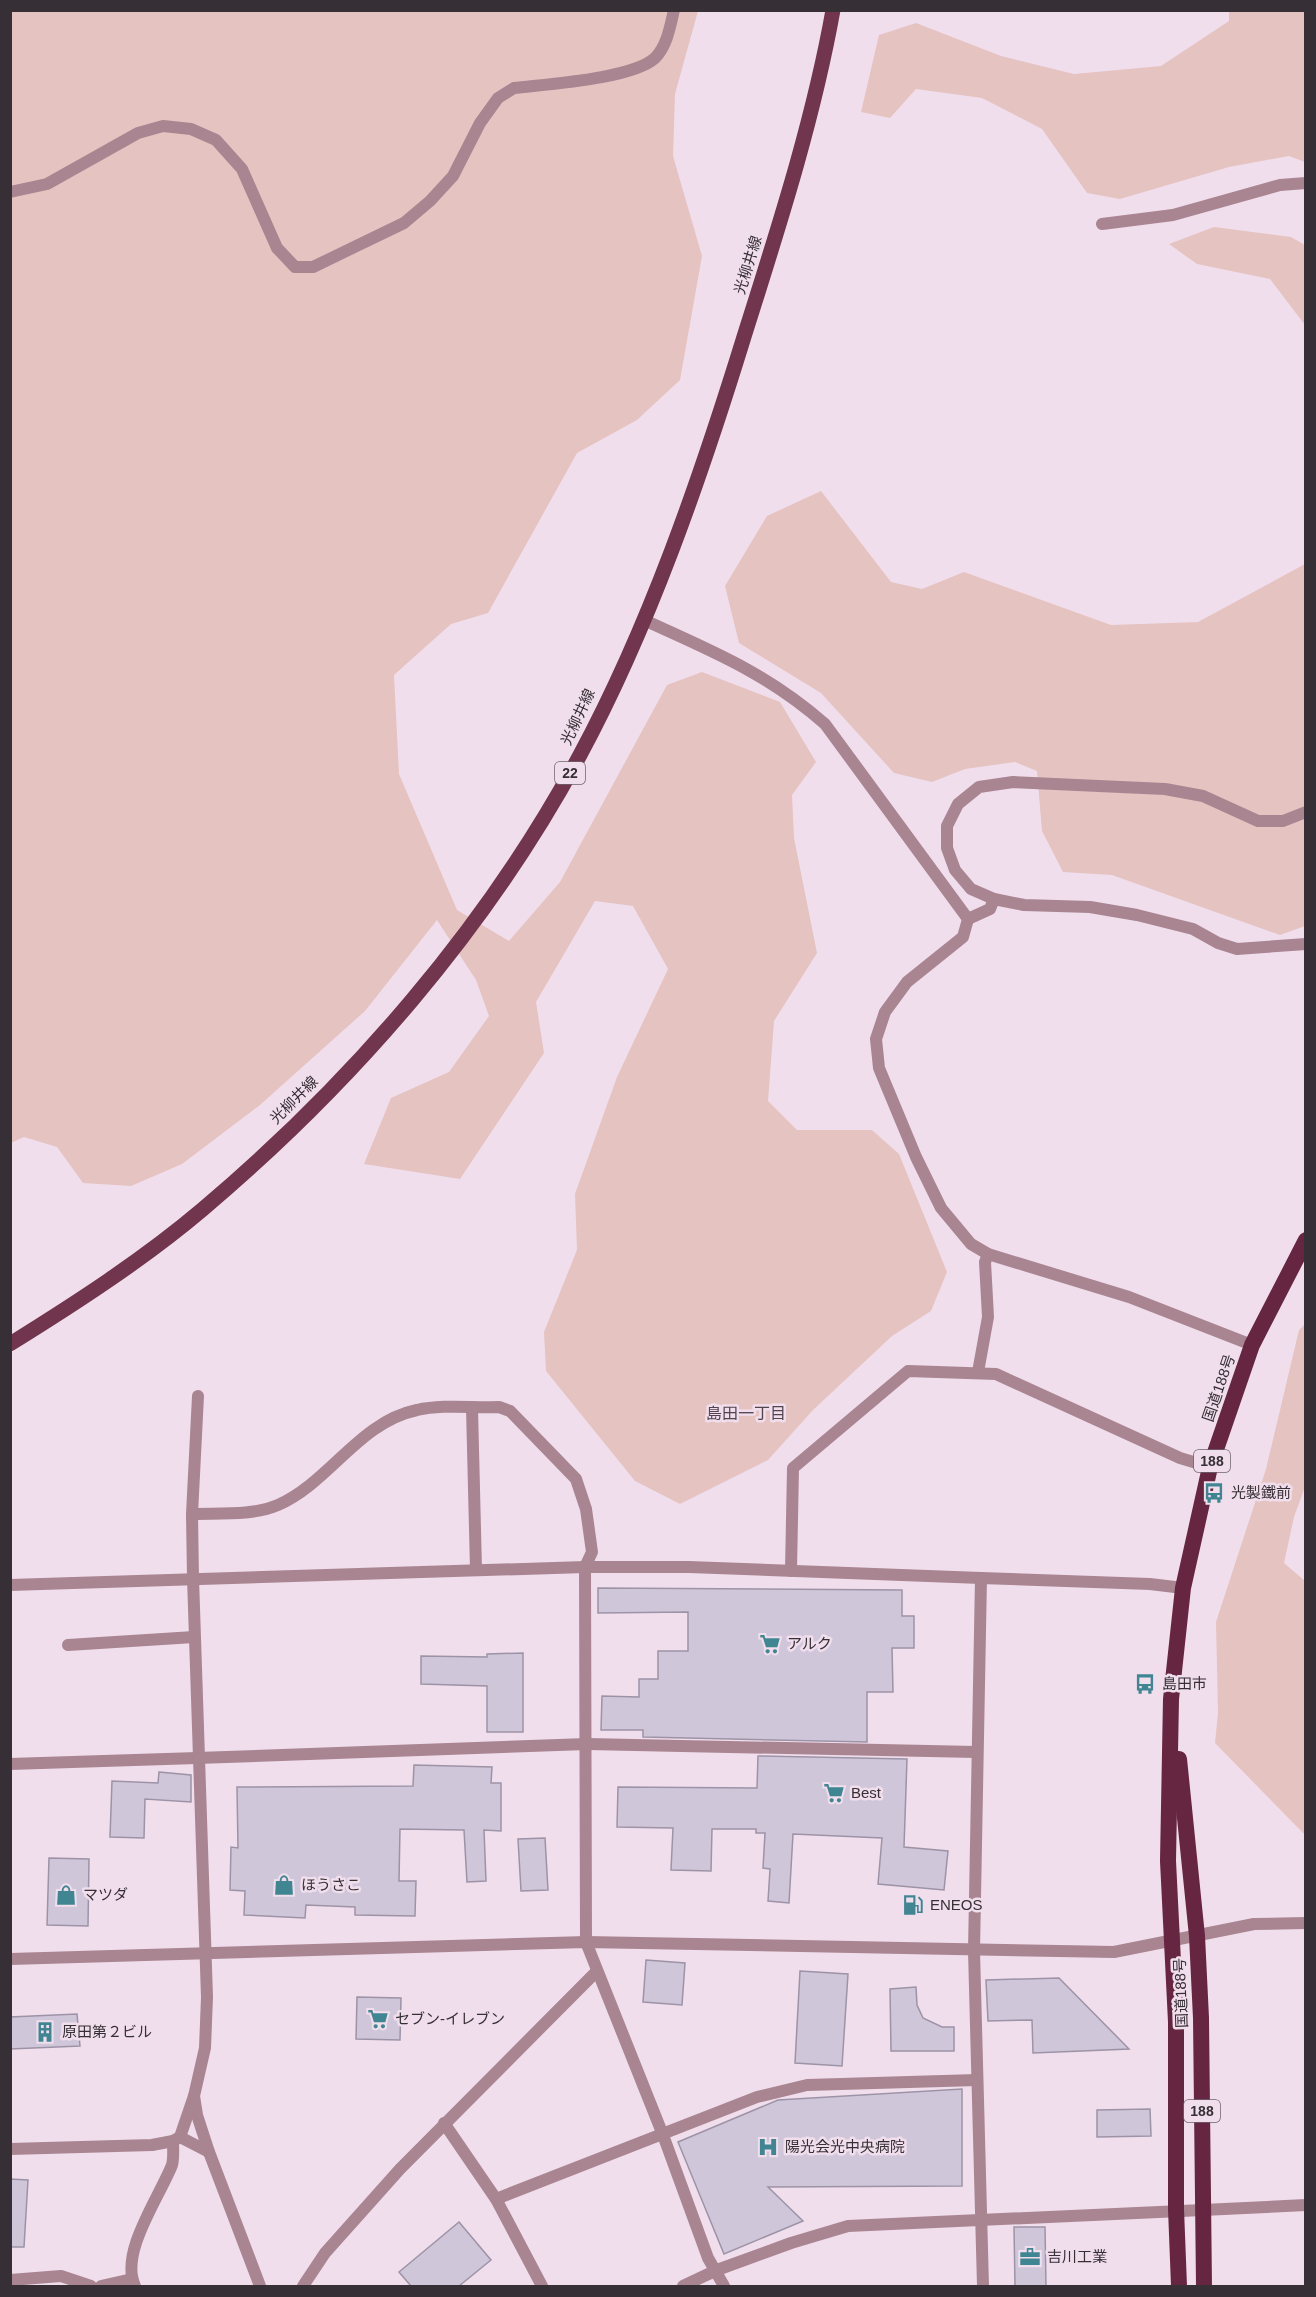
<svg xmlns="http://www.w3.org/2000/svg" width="1316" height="2297" font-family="Arial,'Noto Sans JP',sans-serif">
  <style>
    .green { fill: #e5c3c1 }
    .building { fill: #d0c6da; stroke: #9d93a6; stroke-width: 1.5 }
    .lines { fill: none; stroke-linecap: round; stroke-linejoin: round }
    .service { stroke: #a98591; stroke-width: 12 }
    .minor { stroke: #a98591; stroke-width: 12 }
    .tertiary { stroke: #a98591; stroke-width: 12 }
    .primary { stroke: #71354d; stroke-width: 15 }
    .trunk { stroke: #662642; stroke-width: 16 }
    .labels { text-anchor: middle; stroke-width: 5; stroke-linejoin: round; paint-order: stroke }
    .shield { fill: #f1deed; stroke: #6e646c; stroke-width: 1.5 }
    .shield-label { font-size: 14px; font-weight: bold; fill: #362f35 }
    .street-label { font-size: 15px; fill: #362f35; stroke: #f1deed }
    .poi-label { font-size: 15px; fill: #362f35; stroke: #f1deed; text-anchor: start }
    .neighbourhood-label { font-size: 16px; fill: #52434f; stroke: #f1deed }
  </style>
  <rect width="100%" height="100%" fill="#f1deed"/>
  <!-- green -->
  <g class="green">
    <path d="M11,11H698L675,94L673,156L702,256L680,380L637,420L577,453L488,613L451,624L394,675L399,774L457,910L509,941L560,882L667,685L702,672L780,702L816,762L792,795L794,838L817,953L774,1021L768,1101L797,1130H872L899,1154L947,1272L931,1311L892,1336L813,1410L768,1460L680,1504L635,1481L546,1371L544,1332L577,1250L575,1194L617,1077L668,969L633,906L595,901L536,1002L544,1053L460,1179L364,1164L391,1098L449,1072L489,1016L476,980L437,920L365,1011L260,1105L182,1164L131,1186L83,1183L57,1147L24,1137L11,1143Z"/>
    <path d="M1229,11H1305V162L1289,156L1229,167L1120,199L1087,193L1042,129L982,98L916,89L890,118L861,112L879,35L916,23L1001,56L1074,74L1161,66L1229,21Z"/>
    <path d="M1214,227L1291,237L1305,245V325L1270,279L1197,264L1169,244Z"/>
    <path d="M821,491L891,582L922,589L964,572L1111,625L1198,622L1305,564V926L1280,935L1112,875L1063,872L1042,831L1037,771L1015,762L965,769L932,782L894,773L821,693L739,643L725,586L767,516Z"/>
    <path d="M1305,1324V1487L1294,1517L1284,1563L1305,1581V1835L1215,1743L1218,1713L1216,1622L1266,1469L1299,1330Z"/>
  </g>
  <!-- building -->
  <g class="building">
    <path d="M598,1588L902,1590V1616H914V1648H892L893,1692H867V1742L643,1737V1730H601L602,1696L639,1697V1679H658V1651H688V1612L598,1613Z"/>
    <path d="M523,1653V1732H487V1686L421,1684V1656L487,1657V1654Z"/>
    <path d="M758,1756L907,1759L904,1847L948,1851L944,1890L878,1884L882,1838L793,1834L789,1903L768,1901L770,1869L763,1868L765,1833H756V1829H712L711,1871L671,1870L673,1828L617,1827L618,1787L757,1788Z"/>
    <path d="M414,1765L492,1767L491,1783H501V1831L484,1830L486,1881L467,1882L464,1830L400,1829L399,1881H416L415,1916L355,1915V1907L306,1905L305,1918L244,1915L245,1891L230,1890L231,1847L238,1848L237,1787L413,1786Z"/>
    <path d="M159,1772L191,1775V1802L145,1799L144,1838L110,1837L112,1781L158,1783Z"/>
    <path d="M545,1838L548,1890L521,1891L518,1839Z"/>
    <path d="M49,1858L89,1859L88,1926L47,1925Z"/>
    <path d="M646,1960L685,1963L682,2005L643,2002Z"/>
    <path d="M800,1971L848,1974L842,2066L795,2063Z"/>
    <path d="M1059,1978L1129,2049L1033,2053L1032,2020L988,2021L986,1980Z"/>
    <path d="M916,1987L917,2005L923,2018L942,2027H954V2051H891L890,1989Z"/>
    <path d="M357,1997L401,1998L400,2040L356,2039Z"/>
    <path d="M77,2014L80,2046L10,2049V2017Z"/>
    <path d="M962,2089V2186L768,2187L803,2221L724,2254L678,2142L778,2100Z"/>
    <path d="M1150,2109L1151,2136L1097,2137V2110Z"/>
    <path d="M10,2179L28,2180L24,2247H10Z"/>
    <path d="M459,2222L491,2260L459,2286H411L399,2272Z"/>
    <path d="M1014,2227H1045L1046,2286H1015Z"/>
  </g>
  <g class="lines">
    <!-- service -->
    <g class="service">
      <path d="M1102,224L1173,215L1280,185L1306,183"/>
      <path d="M1306,812L1283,821H1258L1203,796L1165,789L1013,782L979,787L958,804L947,826V848L955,870L971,889L994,899L1024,905L1090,907L1137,915L1193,929L1218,943L1237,949L1306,944"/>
      <path d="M968,919L990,909L994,899"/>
    </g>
    <!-- minor -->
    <g class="minor">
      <path d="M10,192L47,184L138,133L163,126L191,129L216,140L242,169L277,248L295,267H313L404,223L430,201L453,176L480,123L498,98L514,88C547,84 632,79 655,58C667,46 670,27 674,10"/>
      <path d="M644,620C712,651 767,673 825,724L968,919L963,937L907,982L885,1012L876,1039L879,1068L916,1157L941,1208L971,1244L988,1254L1129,1297L1252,1345"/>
      <path d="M978,1372L988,1317L985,1262L988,1254"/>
      <path d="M472,1408L476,1569"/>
      <path d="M192,1514C220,1513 252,1516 278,1505C330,1482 359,1422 417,1410C442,1404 473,1408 499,1407L510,1411L576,1479L586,1509L592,1552L585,1567"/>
      <path d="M791,1571L793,1468L908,1371L996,1374L1180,1458L1210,1467"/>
      <path d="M193,1578L192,1514L198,1396"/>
      <path d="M10,1585L585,1567H689L981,1578"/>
      <path d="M68,1645L194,1637"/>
      <path d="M587,1744L976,1752"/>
      <path d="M10,1764L197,1758"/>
      <path d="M586,1942L663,2135L708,2258L724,2286"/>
      <path d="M444,2123L496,2199L542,2286"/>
      <path d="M180,2137L209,2152L197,2115L194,2096"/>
      <path d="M209,2152L260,2286"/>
      <path d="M496,2199L757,2097L807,2085L977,2080"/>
      <path d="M1203,2210L1306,2205"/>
      <path d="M10,2280L61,2276L91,2286"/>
      <path d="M101,2286L132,2279"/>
      <path d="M135,2286C119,2253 160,2196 172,2165C174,2158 173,2149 173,2141"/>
      <path d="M303,2286L325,2253L400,2169L596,1972"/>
    </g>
    <!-- tertiary -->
    <g class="tertiary">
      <path d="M585,1567L586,1942"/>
      <path d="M197,1758L587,1744"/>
      <path d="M10,1959L586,1942L1114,1952L1254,1924L1306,1923"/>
      <path d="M10,2149L152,2145L173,2141L180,2137L194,2096L205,2048L207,1997L193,1578"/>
      <path d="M683,2286L717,2270L791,2243L848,2226L1203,2210"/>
      <path d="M983,2286L974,1951L981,1578L1150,1584L1183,1588"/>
    </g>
    <!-- primary -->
    <path class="primary" d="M10,1344C76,1303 144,1259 203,1209C352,1083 487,928 580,755C649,627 700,479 743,340C777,232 813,122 833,10"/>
    <!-- trunk -->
    <g class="trunk">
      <path d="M1179,1759L1197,1936L1201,2018L1204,2286"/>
      <path d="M1179,2286L1176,2209V2022L1168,1861L1171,1699L1183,1588L1210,1467L1252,1345L1306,1240"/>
    </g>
  </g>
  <!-- icons -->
  <defs>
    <g id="bus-bare" transform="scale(1.62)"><path d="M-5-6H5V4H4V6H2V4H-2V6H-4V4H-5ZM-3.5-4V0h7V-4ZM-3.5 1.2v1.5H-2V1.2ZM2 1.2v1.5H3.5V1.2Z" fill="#408692" stroke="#f1deed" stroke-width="2.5" paint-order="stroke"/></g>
    <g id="supermarket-bare" transform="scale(1.62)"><path d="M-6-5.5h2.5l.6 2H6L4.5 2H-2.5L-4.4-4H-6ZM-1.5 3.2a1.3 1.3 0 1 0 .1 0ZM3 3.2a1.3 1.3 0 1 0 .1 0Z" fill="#408692" stroke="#f1deed" stroke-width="2.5" paint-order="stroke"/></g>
    <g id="shop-bare" transform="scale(1.62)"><path d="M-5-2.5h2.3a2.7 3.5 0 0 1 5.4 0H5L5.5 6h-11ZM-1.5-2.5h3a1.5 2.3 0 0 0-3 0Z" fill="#408692" stroke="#f1deed" stroke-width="2.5" paint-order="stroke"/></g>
    <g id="fuel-bare" transform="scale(1.62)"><path d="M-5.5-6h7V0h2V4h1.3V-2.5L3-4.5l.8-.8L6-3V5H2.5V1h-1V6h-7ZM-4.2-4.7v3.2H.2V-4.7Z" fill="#408692" stroke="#f1deed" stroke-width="2.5" paint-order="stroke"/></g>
    <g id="building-bare" transform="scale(1.62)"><path d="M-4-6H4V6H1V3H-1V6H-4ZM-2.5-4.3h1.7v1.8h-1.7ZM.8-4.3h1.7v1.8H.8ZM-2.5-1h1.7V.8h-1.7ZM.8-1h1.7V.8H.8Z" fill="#408692" stroke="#f1deed" stroke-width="2.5" paint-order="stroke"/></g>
    <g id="hospital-bare" transform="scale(1.62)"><path d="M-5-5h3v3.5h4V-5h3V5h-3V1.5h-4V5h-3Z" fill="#408692" stroke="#f1deed" stroke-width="2.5" paint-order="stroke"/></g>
    <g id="office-bare" transform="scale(1.62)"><path d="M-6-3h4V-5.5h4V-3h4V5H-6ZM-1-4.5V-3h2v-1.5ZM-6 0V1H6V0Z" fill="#408692" stroke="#f1deed" stroke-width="2.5" paint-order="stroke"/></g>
  </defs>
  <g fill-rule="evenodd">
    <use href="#bus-bare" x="1214" y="1493"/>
    <use href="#supermarket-bare" x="770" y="1644"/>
    <use href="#bus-bare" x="1145" y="1684"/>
    <use href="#supermarket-bare" x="834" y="1793"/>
    <use href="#shop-bare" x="284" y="1885"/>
    <use href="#shop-bare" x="66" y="1895"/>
    <use href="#fuel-bare" x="913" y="1905"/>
    <use href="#supermarket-bare" x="378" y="2019"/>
    <use href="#building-bare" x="45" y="2032"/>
    <use href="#hospital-bare" x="768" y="2147"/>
    <use href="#office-bare" x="1030" y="2257"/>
  </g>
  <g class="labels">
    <!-- shield labels -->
    <g class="shield">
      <rect x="555" y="762" width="30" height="22" rx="4.5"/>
      <rect x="1194" y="1450" width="36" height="22" rx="4.5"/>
      <rect x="1184" y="2100" width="36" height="22" rx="4.5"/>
    </g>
    <g class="shield-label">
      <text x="570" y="778">22</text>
      <text x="1212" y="1466">188</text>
      <text x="1202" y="2116">188</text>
    </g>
    <!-- street labels -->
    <g class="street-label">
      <text transform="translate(748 265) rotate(-73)" y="5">光柳井線</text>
      <text transform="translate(578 717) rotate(-65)" y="5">光柳井線</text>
      <text transform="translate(294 1100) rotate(-45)" y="5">光柳井線</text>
      <text transform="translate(1219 1388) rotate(-71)" y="5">国道188号</text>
      <text transform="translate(1181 1993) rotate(-92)" y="5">国道188号</text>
    </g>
    <!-- poi labels -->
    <g class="poi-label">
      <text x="1231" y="1498">光製鐵前</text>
      <text x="787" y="1649">アルク</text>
      <text x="1162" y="1689">島田市</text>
      <text x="851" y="1798">Best</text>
      <text x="301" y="1890">ほうさこ</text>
      <text x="83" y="1900">マツダ</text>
      <text x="930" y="1910">ENEOS</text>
      <text x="395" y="2024">セブン-イレブン</text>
      <text x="62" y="2037">原田第２ビル</text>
      <text x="785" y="2152">陽光会光中央病院</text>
      <text x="1047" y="2262">吉川工業</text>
    </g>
    <!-- neighbourhood labels -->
    <g class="neighbourhood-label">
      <text x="746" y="1419">島田一丁目</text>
    </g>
  </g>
  <!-- border -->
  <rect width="1316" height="2297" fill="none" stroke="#362f35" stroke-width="24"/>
</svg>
